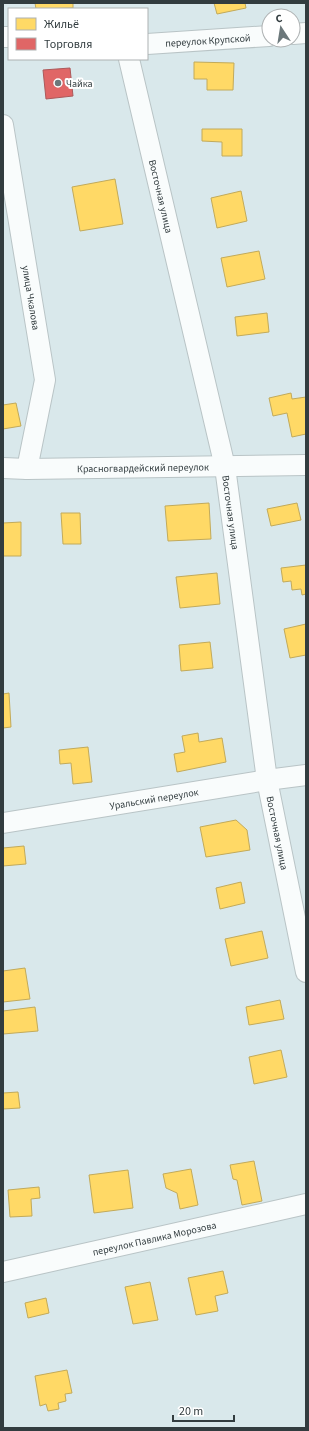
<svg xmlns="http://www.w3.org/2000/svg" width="309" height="1431" font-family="'Source Sans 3',sans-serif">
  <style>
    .homes { fill: #ffd966; stroke: #c2aa5a }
    .shops { fill: #e06666; stroke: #ac595a }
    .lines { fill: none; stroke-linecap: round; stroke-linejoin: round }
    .minor-casing { stroke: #b9c4c6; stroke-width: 22 }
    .minor { stroke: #f9fcfc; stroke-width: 20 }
    .poi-dot { fill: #6c787b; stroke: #fff; stroke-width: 1.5 }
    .labels { text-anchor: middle; stroke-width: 4; stroke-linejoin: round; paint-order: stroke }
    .street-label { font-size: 10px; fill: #323c3f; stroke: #fff }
    .poi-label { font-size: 10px; fill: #323c3f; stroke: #fff; text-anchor: start }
  </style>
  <rect width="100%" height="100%" fill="#d9e8eb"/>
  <!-- homes -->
  <g class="homes">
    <path d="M35,3H73V8L36,9Z"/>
    <path d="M214,3H245L246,8L217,14Z"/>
    <path d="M194,62L234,63L233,90H207V79H194Z"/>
    <path d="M202,129H242V156H222V142L202,141Z"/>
    <path d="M115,179L123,224L80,231L72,187Z"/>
    <path d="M241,191L247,221L217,228L211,198Z"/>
    <path d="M259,251L265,279L227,287L221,258Z"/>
    <path d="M267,313L269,332L237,336L235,317Z"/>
    <path d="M291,393L292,399L306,397V434L292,437L287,413L273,416L269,398Z"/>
    <path d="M16,403L21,426L3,429V405Z"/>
    <path d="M209,503L211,539L168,541L165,506Z"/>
    <path d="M297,503L301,520L271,526L267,509Z"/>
    <path d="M61,513H80L81,544H63Z"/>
    <path d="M21,522V556H3V523Z"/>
    <path d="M306,565V594L302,595L301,589L292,590L291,581L283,582L281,568Z"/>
    <path d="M217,573L220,604L180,608L176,577Z"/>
    <path d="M306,624V655L290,658L284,629Z"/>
    <path d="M210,642L213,668L181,671L179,645Z"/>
    <path d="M9,693L11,727L3,728V694Z"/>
    <path d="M198,733L199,742L222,738L226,762L177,772L174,754L185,752L182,736Z"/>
    <path d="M88,747L92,782L73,784L71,763L60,764L59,750Z"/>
    <path d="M236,820L247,830L250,850L206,857L200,827Z"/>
    <path d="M24,846L26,864L3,866V848Z"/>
    <path d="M241,882L245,903L220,909L216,888Z"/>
    <path d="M262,931L268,958L231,966L225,939Z"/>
    <path d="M25,968L30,999L3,1002V971Z"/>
    <path d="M280,1000L284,1019L249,1025L246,1007Z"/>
    <path d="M35,1007L38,1031L3,1034V1011Z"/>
    <path d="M281,1050L287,1077L254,1084L249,1057Z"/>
    <path d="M18,1092L20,1108L3,1109V1093Z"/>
    <path d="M254,1161L262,1201L242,1205L237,1180L233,1179L230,1165Z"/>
    <path d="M191,1169L198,1205L180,1209L177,1193L166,1188L163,1174Z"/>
    <path d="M128,1170L133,1208L94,1213L89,1175Z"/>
    <path d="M39,1187L40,1198L31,1199L32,1216L10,1217L8,1190Z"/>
    <path d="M223,1271L228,1293L215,1296L218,1311L196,1315L188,1278Z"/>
    <path d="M150,1282L158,1320L133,1324L125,1287Z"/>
    <path d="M46,1298L49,1313L28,1318L25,1303Z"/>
    <path d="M67,1370L72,1393L65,1394L66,1401L58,1403L59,1409L48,1411L46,1404L40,1406L35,1376Z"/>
  </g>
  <!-- shops -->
  <path class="shops" d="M70,68L73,96L46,99L43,70Z"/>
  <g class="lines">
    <!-- minor casing -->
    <g class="minor-casing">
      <g id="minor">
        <path d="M293,34L306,33"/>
        <path d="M3,37H9"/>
        <path id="s1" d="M147,44L269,36"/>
        <path id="s2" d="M129,59L225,467L267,780L306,972"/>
        <path id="s3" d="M3,125L45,380L27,469"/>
        <path id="s4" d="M3,468L27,469L306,465"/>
        <path id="s5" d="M3,823L267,780L306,775"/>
        <path id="s6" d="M3,1272L306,1204"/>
      </g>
    </g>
    <!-- minor -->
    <use href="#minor" class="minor"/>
  </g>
  <!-- markers -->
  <circle class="poi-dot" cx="58" cy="83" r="4"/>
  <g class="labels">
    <!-- street labels -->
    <g class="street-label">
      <text dy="4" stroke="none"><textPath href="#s1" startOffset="61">переулок Крупской</textPath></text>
      <text dy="4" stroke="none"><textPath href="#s2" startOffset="141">Восточная улица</textPath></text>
      <text dy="4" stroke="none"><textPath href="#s3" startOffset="175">улица Чкалова</textPath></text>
      <text dy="4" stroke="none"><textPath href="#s4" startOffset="140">Красногвардейский переулок</textPath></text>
      <text dy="4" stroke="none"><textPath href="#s2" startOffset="465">Восточная улица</textPath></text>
      <text dy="4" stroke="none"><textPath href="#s5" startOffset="153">Уральский переулок</textPath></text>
      <text dy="4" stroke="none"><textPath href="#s2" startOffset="789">Восточная улица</textPath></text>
      <text dy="4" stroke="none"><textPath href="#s6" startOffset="155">переулок Павлика Морозова</textPath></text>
    </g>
    <!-- poi labels -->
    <g class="poi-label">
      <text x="66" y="87">Чайка</text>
    </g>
  </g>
  <!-- border -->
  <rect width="309" height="1431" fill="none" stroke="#323c3f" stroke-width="8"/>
  <!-- legend -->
  <rect x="8" y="8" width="140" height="52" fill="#ffffff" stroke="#adb1b2"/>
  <rect x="16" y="18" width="20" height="12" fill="#ffd966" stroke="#adb1b2"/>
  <text x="44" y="28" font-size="12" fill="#323c3f">Жильё</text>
  <rect x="16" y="38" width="20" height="12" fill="#e06666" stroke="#adb1b2"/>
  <text x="44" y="48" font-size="12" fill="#323c3f">Торговля</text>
  <!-- north arrow -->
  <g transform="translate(281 28) rotate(348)"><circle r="19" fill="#ffffff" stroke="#adb1b2"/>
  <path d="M0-3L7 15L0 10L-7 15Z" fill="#6c787b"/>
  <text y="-6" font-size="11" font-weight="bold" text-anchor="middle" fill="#323c3f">С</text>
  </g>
  <!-- scale -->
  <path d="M173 1415v6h61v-6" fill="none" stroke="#323c3f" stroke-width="2"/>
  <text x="179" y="1415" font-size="12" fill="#323c3f" stroke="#ffffff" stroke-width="3" paint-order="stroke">20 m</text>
</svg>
